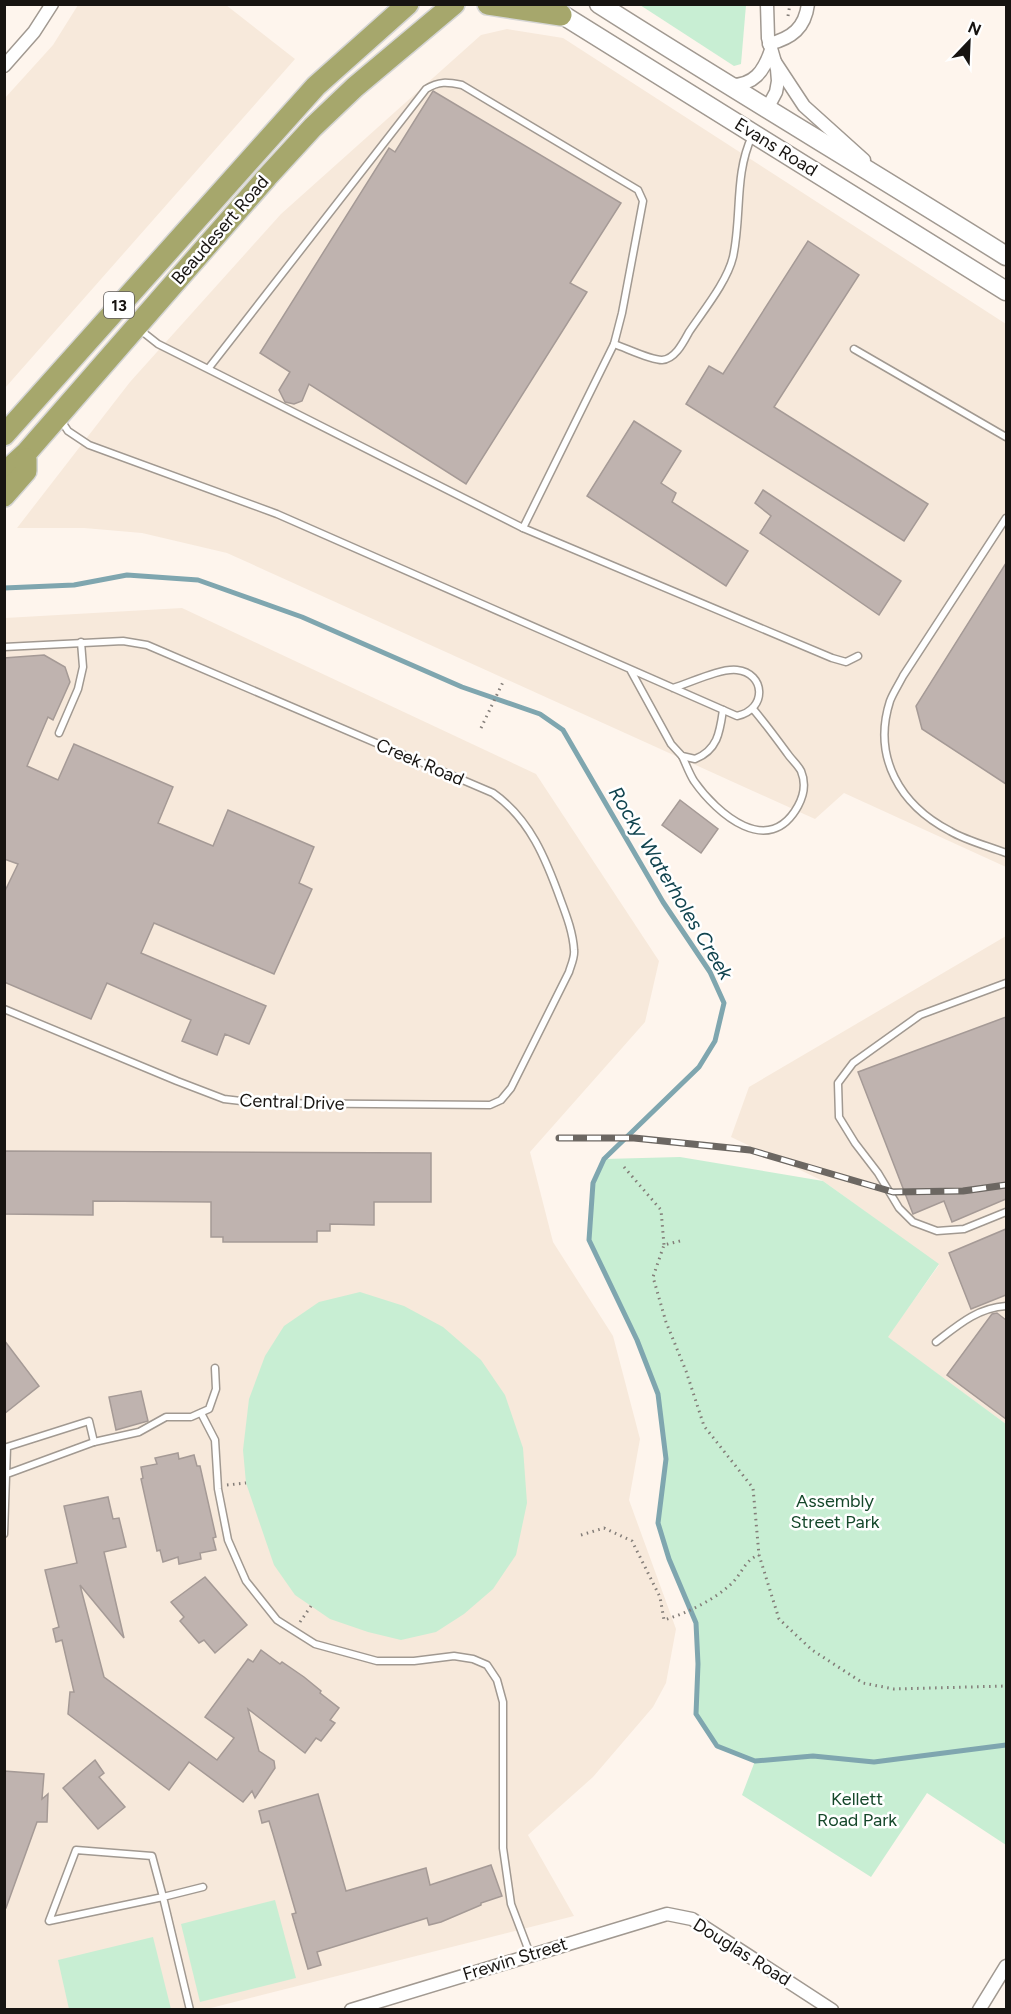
<svg xmlns="http://www.w3.org/2000/svg" width="1011" height="2014" font-family="Figtree,sans-serif">
  <style>
    .built { fill: #f7e9db }
    .green { fill: #c8eed3 }
    .lines { fill: none; stroke-linecap: round; stroke-linejoin: round }
    .stream { stroke: #7fa6af; stroke-width: 5 }
    .building { fill: #bfb3af; stroke: #a59a96; stroke-width: 1.5 }
    .service-casing { stroke: #a19991; stroke-width: 9 }
    .minor-casing { stroke: #a19991; stroke-width: 15 }
    .secondary-casing { stroke: #a19991; stroke-width: 21 }
    .trunk-casing { stroke: #d5d5d4; stroke-width: 24 }
    .path { stroke: #837d78; stroke-width: 3; stroke-dasharray: 1.5 4.5; stroke-linecap: butt }
    .service { stroke: #fff; stroke-width: 6 }
    .minor { stroke: #fff; stroke-width: 12 }
    .secondary { stroke: #fff; stroke-width: 18 }
    .trunk { stroke: #a6a76c; stroke-width: 21 }
    .rail-casing { stroke: #6c6762; stroke-width: 7 }
    .rail { stroke: #fff; stroke-width: 4.5; stroke-dasharray: 14; stroke-linecap: butt }
    .labels { text-anchor: middle; stroke-width: 5; stroke-linejoin: round; paint-order: stroke }
    .shield { fill: #fff; stroke: #5d5a58; stroke-width: 1.5 }
    .shield-label { font-size: 16px; font-weight: bold; fill: #171411 }
    .street-label { font-size: 18px; fill: #171411; stroke: #fff }
    .park-label { font-size: 18px; fill: #16482b; stroke: #fff }
    .water-label { font-size: 20px; font-style: italic; fill: #11444f; stroke: #fff }
  </style>
  <rect width="100%" height="100%" fill="#fef5ed"/>
  <!-- built -->
  <g class="built">
    <path d="M78,5H226L295,59L5,388V98L53,45Z"/>
    <path d="M507,29L563,38L1006,324V867L844,793L815,819L227,553L142,533L84,528H17L130,382L281,214L481,35Z"/>
    <path d="M182,608L536,774L659,961L645,1022L530,1152L553,1242L613,1336L640,1439L629,1500L676,1629L666,1683L653,1707L593,1777L528,1835L574,1916L207,2009L5,2010V618Z"/>
    <path d="M1006,936V1424L887,1337L939,1265L823,1181L731,1137L749,1087Z"/>
  </g>
  <!-- green -->
  <g class="green">
    <path d="M640,5H746L741,64L734,66Z"/>
    <path d="M680,1157L823,1181L939,1264L888,1337L1006,1424V1845L927,1793L871,1877L742,1795L755,1761L717,1746L696,1714L698,1664L696,1623L669,1559L658,1523L666,1459L658,1394L637,1340L589,1240L593,1183L604,1159Z"/>
    <path d="M360,1292L404,1306L443,1327L481,1360L505,1395L523,1448L527,1503L516,1555L493,1589L464,1614L436,1632L401,1640L368,1632L330,1619L295,1595L274,1565L246,1483L243,1450L249,1399L265,1356L284,1326L319,1302Z"/>
    <path d="M275,1900L296,1978L200,2002L181,1924Z"/>
    <path d="M153,1937L171,2009H69L58,1960Z"/>
  </g>
  <g class="lines">
    <!-- stream -->
    <path class="stream" d="M4,588L74,585L127,575L198,580L302,617L462,687L540,714L563,730L663,902L710,972L724,1003L715,1041L699,1067L604,1159L593,1183L589,1240L637,1340L658,1394L666,1459L658,1523L669,1559L696,1623L698,1664L696,1714L717,1746L755,1761L813,1756L874,1762L1006,1745"/>
  </g>
  <!-- building -->
  <g class="building">
    <path d="M433,91L621,203L570,283L587,292L466,484L309,384L302,401L294,404L285,402L279,390L290,372L260,353L389,148L395,152Z"/>
    <path d="M808,241L859,275L774,407L928,504L904,541L686,404L709,366L723,374Z"/>
    <path d="M634,421L681,451L661,483L676,493L672,502L748,551L726,586L587,496Z"/>
    <path d="M763,490L901,581L879,615L760,533L771,516L755,503Z"/>
    <path d="M1006,563V784L922,729L916,706Z"/>
    <path d="M44,655L65,667L70,682L53,720L48,717L27,766L58,780L74,744L173,787L158,823L213,846L228,810L314,847L299,883L312,889L274,974L154,923L141,953L266,1006L249,1044L225,1034L217,1055L182,1041L191,1020L107,983L91,1019L4,982V893L18,864L4,859V658Z"/>
    <path d="M680,800L718,829L701,853L662,825Z"/>
    <path d="M1006,1017V1199L952,1222L944,1201L913,1214L858,1072Z"/>
    <path d="M4,1151L431,1153V1202H374V1225L330,1224V1231H317V1242H223V1237H211V1202L93,1201V1215L4,1214Z"/>
    <path d="M1006,1229V1295L971,1309L949,1253Z"/>
    <path d="M997,1313L1006,1320V1419L947,1375L992,1314Z"/>
    <path d="M4,1340L39,1386L4,1414Z"/>
    <path d="M141,1391L148,1421L116,1430L109,1397Z"/>
    <path d="M178,1453L179,1459L194,1455L197,1466H200L216,1537L213,1538L216,1550L200,1553L201,1559L179,1564L178,1557L163,1562L160,1550L157,1551L141,1479L143,1478L141,1467L157,1464L155,1458Z"/>
    <path d="M108,1497L113,1519L119,1518L126,1547L104,1552L124,1638L80,1585L104,1677L217,1760L234,1738L205,1717L248,1659L253,1662L261,1650L280,1664L282,1662L304,1677L321,1691L320,1693L339,1708L330,1720L335,1723L321,1741L316,1738L305,1753L248,1709L259,1751L274,1761L275,1768L255,1798L252,1791L243,1802L189,1762L169,1790L68,1714L70,1692H74L62,1640L56,1642L53,1629L59,1627L45,1570L77,1563L64,1506Z"/>
    <path d="M205,1577L247,1625L215,1653L204,1640L199,1643L180,1621L184,1617L171,1602Z"/>
    <path d="M95,1760L104,1773L99,1777L125,1807L98,1829L63,1788Z"/>
    <path d="M4,1771L44,1774L42,1799L48,1794L47,1822H37L6,1908H4Z"/>
    <path d="M318,1794L346,1891L426,1868L430,1885L491,1865L502,1896L481,1903V1905L441,1922L429,1925L427,1918L317,1952L321,1965L308,1969L292,1914L296,1913L273,1834L269,1821L262,1823L259,1811Z"/>
  </g>
  <g class="lines">
    <!-- service casing -->
    <g class="service-casing">
      <g id="service">
        <path d="M139,329L158,344L208,369L523,528L614,344L622,313L643,201L638,190L462,85C447,82 439,81 426,89L208,369"/>
        <path d="M614,344C626,348 650,360 662,360C675,359 683,343 689,332C703,311 727,282 733,257C742,216 734,175 752,136"/>
        <path d="M854,349L1006,437"/>
        <path d="M60,419L68,431L89,445L277,514L737,716C768,709 765,673 737,670C720,668 690,683 673,688"/>
        <path d="M1006,518L903,676C899,684 893,693 890,701C872,757 900,805 950,831C967,841 988,846 1006,853"/>
        <path d="M523,528L832,658L846,662L858,656"/>
        <path d="M4,647L123,641L147,645L493,793C530,819 546,859 561,901C567,917 573,933 574,950C575,957 571,965 569,972L511,1088L501,1100L490,1105L258,1103L224,1099L177,1081L4,1009"/>
        <path d="M631,671L671,744L682,756L695,759C718,750 720,731 723,710"/>
        <path d="M59,733L78,689L83,667L81,642"/>
        <path d="M682,756C686,764 689,773 694,781C717,814 769,859 798,806C804,795 806,783 801,771C798,765 791,759 787,753C776,738 765,723 753,709"/>
        <path d="M1006,983L920,1015L853,1063L838,1083L839,1117L855,1143L878,1173L899,1208L913,1222L937,1231L964,1229L1006,1212"/>
        <path d="M936,1342C958,1325 977,1308 1006,1306"/>
        <path d="M201,1413L215,1440L218,1489L228,1540L246,1581L277,1620L315,1644L377,1661H414L454,1656L473,1659L487,1665L497,1680L503,1702V1848L511,1904L530,1954"/>
        <path d="M94,1442L139,1432L166,1417H191L209,1409L216,1389L215,1368"/>
        <path d="M4,1534L7,1447L89,1421L94,1442L7,1474"/>
        <path d="M190,2010L163,1897L49,1921L76,1850L152,1856L163,1897L203,1887"/>
      </g>
    </g>
    <!-- minor casing -->
    <g class="minor-casing">
      <g id="minor">
        <path d="M767,4L768,38L777,69L778,81L776,92L767,109"/>
        <path d="M769,44C792,38 805,28 808,4"/>
        <path d="M775,62L804,106L864,160"/>
        <path d="M4,66L34,32L52,4"/>
        <path d="M729,85C754,86 764,71 771,50"/>
        <path d="M351,2010L667,1914L692,1919L832,2010"/>
        <path d="M979,2010L1006,1966"/>
      </g>
    </g>
    <!-- secondary casing -->
    <g class="secondary-casing">
      <g id="secondary">
        <path d="M599,4C734,90 871,171 1006,256"/>
        <path d="M550,7L1006,291"/>
      </g>
    </g>
    <!-- trunk casing -->
    <g class="trunk-casing">
      <g id="trunk">
        <path d="M488,4L561,15"/>
        <path d="M4,435L316,86L408,4"/>
        <path d="M4,473L27,452L267,177L313,127L355,87L454,4"/>
        <path d="M4,496L26,471V459"/>
      </g>
    </g>
    <!-- path -->
    <g class="path">
      <path d="M788,16L790,4"/>
      <path d="M481,728L504,680"/>
      <path d="M624,1167L661,1210L664,1245"/>
      <path d="M680,1241L664,1245L653,1277L666,1322L686,1371L704,1426L753,1488L759,1555L779,1619L812,1650L863,1683L894,1689L1006,1686"/>
      <path d="M227,1485L246,1483"/>
      <path d="M581,1535L604,1528L632,1541L660,1597L664,1620C687,1613 712,1601 730,1585C741,1576 745,1559 759,1555"/>
      <path d="M300,1622L311,1606"/>
    </g>
    <!-- service -->
    <use href="#service" class="service"/>
    <!-- minor -->
    <use href="#minor" class="minor"/>
    <!-- secondary -->
    <use href="#secondary" class="secondary"/>
    <!-- trunk -->
    <use href="#trunk" class="trunk"/>
    <!-- rail casing -->
    <g class="rail-casing">
      <path id="rail" d="M559,1138H634L750,1150L893,1192L963,1191L1006,1185"/>
    </g>
    <!-- rail -->
    <use href="#rail" class="rail"/>
  </g>
  <g class="labels">
    <!-- shield labels -->
    <rect class="shield" x="104" y="292" width="30" height="26" rx="4.5"/>
    <g class="shield-label">
      <text x="119" y="311">13</text>
    </g>
    <!-- street labels -->
    <g class="street-label">
      <text transform="translate(776 147) rotate(32)" y="6">Evans Road</text>
      <text transform="translate(220 230) rotate(-49)" y="6">Beaudesert Road</text>
      <text transform="translate(420 762) rotate(23)" y="6">Creek Road</text>
      <text transform="translate(292 1102) rotate(2)" y="6">Central Drive</text>
      <text transform="translate(742 1952) rotate(32)" y="6">Douglas Road</text>
      <text transform="translate(515 1959) rotate(-17)" y="6">Frewin Street</text>
    </g>
    <!-- park labels -->
    <g class="park-label">
      <text x="835" y="1507">Assembly<tspan x="835" dy="21">Street Park</tspan></text>
      <text x="857" y="1805">Kellett<tspan x="857" dy="21">Road Park</tspan></text>
    </g>
    <!-- water labels -->
    <g class="water-label">
      <text transform="translate(671 883) rotate(59)" y="7">Rocky Waterholes Creek</text>
    </g>
  </g>
  <!-- border -->
  <rect width="1011" height="2014" fill="none" stroke="#171411" stroke-width="12"/>
  <!-- north arrow -->
  <g transform="translate(969 42) rotate(23)" stroke="#ffffff" stroke-width="4.5" paint-order="stroke">
  <path d="M0-4.5L10 22L0 15L-10 22Z" fill="#171411"/>
  <text y="-9" font-size="16" font-weight="bold" text-anchor="middle" fill="#171411">N</text>
  </g>
</svg>
